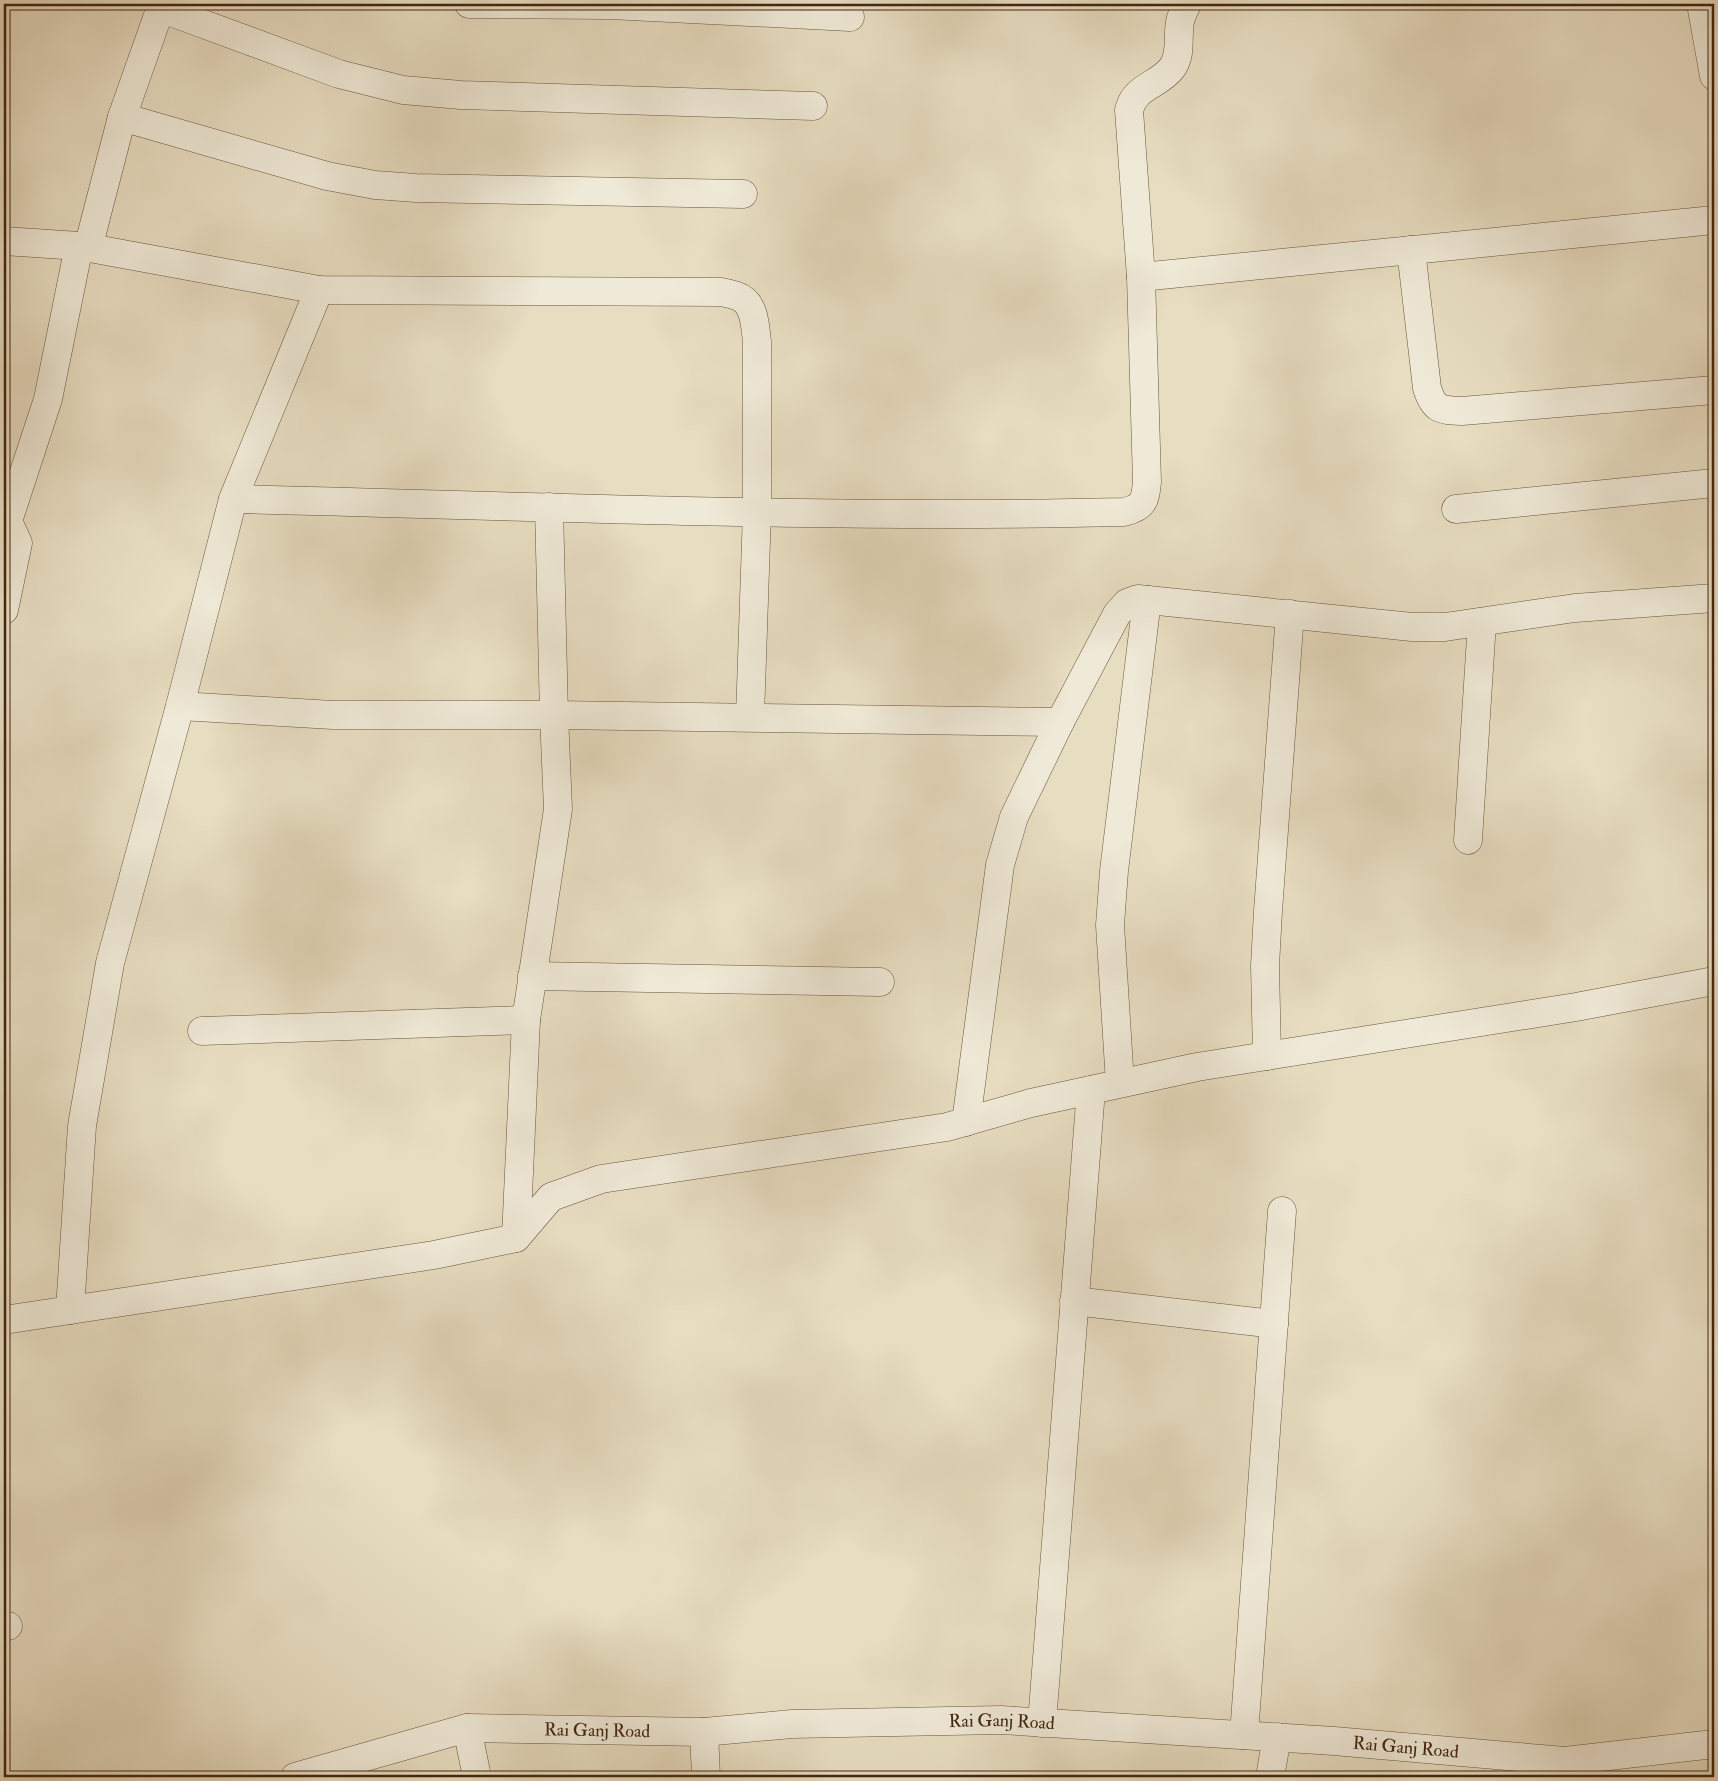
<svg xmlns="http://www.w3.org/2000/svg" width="1718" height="1781" font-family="'IM FELL Double Pica',serif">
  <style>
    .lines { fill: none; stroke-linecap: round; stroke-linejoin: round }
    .minor-casing { stroke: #6b543c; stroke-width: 29 }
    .minor { stroke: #efe9d7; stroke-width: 28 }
    .labels { text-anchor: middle; stroke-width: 4; stroke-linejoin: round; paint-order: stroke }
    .street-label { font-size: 18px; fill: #42260f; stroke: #efe9d7 }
  </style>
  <rect width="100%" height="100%" fill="#e7ddc1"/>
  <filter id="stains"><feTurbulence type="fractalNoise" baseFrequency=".004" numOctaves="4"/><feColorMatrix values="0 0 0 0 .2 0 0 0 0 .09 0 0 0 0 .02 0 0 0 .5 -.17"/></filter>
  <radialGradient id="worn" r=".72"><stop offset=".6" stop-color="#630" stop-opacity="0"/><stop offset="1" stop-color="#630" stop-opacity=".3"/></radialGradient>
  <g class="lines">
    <!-- minor casing -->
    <g class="minor-casing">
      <g id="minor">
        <path d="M469,4L610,5L850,17"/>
        <path d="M1701,4L1714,76"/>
        <path d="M160,8L339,74L403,90L461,95L813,106"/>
        <path d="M122,117L327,176L375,185L416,188L743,194"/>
        <path d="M4,241L79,246L319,290L721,292C726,293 732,294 737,296C755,302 755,326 757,342V512L750,717"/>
        <path d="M88,248L122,117L162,4"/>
        <path d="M1411,250L1427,388C1434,410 1440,410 1462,411L1714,390"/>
        <path d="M1141,277L1714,220"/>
        <path d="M233,499L319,290"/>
        <path d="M1456,509L1714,483"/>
        <path d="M4,610L18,543L8,521L48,399L79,246"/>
        <path d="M180,706L333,715H554L549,507"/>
        <path d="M1468,840L1482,622"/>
        <path d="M532,976L880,982"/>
        <path d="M202,1031L526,1020"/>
        <path d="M1267,1056L1265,966L1268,911L1290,614"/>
        <path d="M1120,1083L1110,925L1114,871L1147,600"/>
        <path d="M966,1122L1000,865L1014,817L1060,722L1117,614L1127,603L1138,599L1412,627H1445L1575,608L1714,598"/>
        <path d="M516,1238L526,1020L558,809L554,715L1060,722"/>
        <path d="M1074,1301L1274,1324"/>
        <path d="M70,1310L82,1126L110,963L180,706L233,499C530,506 827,519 1124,512C1144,507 1145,501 1147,482L1141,277L1129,110C1135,86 1158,86 1172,68C1182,55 1177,37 1180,22C1181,16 1184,10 1187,4"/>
        <path d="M4,1320L434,1255L516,1238L551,1197L601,1179L947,1127L1031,1103L1197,1067L1576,1007L1714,981"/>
        <path d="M4,1626H8"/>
        <path d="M1042,1723L1091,1090"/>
        <path d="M467,1728L477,1777"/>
        <path d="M704,1732L706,1777"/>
        <path d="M1244,1735L1282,1211"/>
        <path id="s1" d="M295,1777L467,1728L704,1732L792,1724L1001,1720L1334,1741L1565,1761L1714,1744"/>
        <path d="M1270,1777L1277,1737"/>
      </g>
    </g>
    <!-- minor -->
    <use href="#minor" class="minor"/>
  </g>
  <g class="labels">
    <!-- street labels -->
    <g class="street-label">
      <text dy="6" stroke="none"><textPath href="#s1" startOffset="714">Rai Ganj Road</textPath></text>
      <text dy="6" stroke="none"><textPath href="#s1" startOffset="309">Rai Ganj Road</textPath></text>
      <text dy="6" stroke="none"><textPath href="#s1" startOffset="1119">Rai Ganj Road</textPath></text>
    </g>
  </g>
  <!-- margin -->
  <rect width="1718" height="1781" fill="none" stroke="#e7ddc1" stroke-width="20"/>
  <rect x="5" y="5" width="1708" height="1771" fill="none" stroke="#42260f" stroke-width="2.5"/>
  <rect x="10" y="10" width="1698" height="1761" fill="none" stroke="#42260f"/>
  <rect width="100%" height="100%" filter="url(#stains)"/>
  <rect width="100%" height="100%" fill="url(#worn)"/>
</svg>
